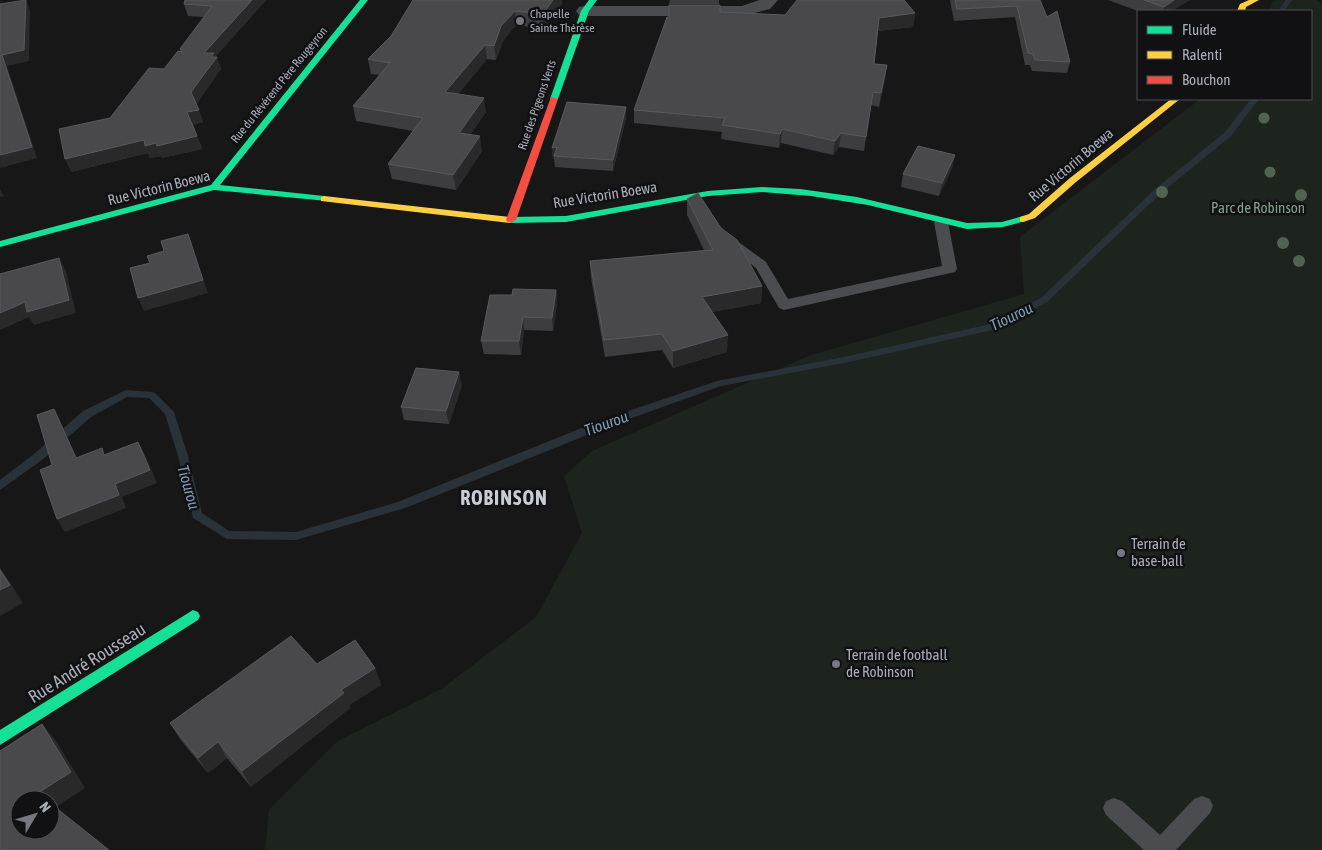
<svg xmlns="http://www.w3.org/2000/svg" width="1322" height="850" font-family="'Asap Condensed',sans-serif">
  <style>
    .green { fill: #1d241e }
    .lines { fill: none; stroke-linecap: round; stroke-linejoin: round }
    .stream { fill: #2a3239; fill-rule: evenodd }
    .lane { fill: #4b4c50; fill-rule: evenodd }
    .street { fill: #4b4c50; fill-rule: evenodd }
    .fast { fill: #16e098; fill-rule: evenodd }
    .slow { fill: #ffcf43; fill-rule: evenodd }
    .jam { fill: #f24e42; fill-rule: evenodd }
    .tree { fill: #506451 }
    .wall { fill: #3d3d3f }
    .shaded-wall { fill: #29292a }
    .building { fill: #49494c; stroke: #58595d }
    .poi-dot { fill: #757880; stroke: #111113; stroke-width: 2 }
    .labels { text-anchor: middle; stroke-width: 5; stroke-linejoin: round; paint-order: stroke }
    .far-poi-label { font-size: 12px; fill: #a8adb8; stroke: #111113; text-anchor: start }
    .far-street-label { font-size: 12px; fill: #a8adb8; stroke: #111113 }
    .street-label { font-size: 15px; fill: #a8adb8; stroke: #111113 }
    .park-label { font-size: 15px; fill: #7fa381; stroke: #111113 }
    .poi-label { font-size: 15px; fill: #a8adb8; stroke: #111113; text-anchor: start }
    .water-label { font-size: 16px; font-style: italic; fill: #7f9bb3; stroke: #111113 }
    .near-street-label { font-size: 18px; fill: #a8adb8; stroke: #111113 }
    .district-label { font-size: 20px; font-weight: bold; letter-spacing: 1px; fill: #c9ccd4; stroke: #111113 }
  </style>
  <rect width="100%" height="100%" fill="#171717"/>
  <!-- green -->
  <path class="green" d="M1277,0H1316L1322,3V850H265L269,810L338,741L443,688L536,617L582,533L564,476L592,451L811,355L1024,294L1020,237L1200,99H1311V11H1270L1272,3Z"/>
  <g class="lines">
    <!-- stream -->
    <g class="stream">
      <path d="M1286,0H1292L1284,11H1278Z"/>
      <path d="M1251,99H1259L1231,136L1160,194L1047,302L992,330L849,362L721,386L607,427L405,508L296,540L227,539L193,518L178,456L165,414L149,398L127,397L91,417L42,460L0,490V480L34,454L83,411L126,390L152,392L155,393L174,412L188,456L202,513L229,531L296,532L398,502L599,421L717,381L849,356L986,325L1041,298L1154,190L1225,132Z"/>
    </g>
    <!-- lane -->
    <g class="lane">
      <path d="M941,218L948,222L957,269L955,272L784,310L779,308L756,268L721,241L728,237L733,238L766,262L788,299L942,266L934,222Z"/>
      <path d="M1202,796L1210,799L1213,806L1210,813L1176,850H1144L1106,815L1103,808L1106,801L1114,798L1122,801L1160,835L1194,799Z"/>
    </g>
    <!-- street -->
    <path class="street" d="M759,0H778L770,9L743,16H585L579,15L576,11L579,7L585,6H742Z"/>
    <!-- fast -->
    <g class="fast">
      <path d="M360,0H368L220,185L324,196L327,197V201L214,190L0,247V241L211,185Z"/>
      <path d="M589,0H597L589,11L558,99L551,101L550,99L581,11Z"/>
      <path d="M762,187L800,189L857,197L967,223L1002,222L1023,216L1028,219L1026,221L1003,227L967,229L868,205L811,196L762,192L708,196L566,222L510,223L505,220L510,217L566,216L708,191Z"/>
      <path d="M193,610L198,612L200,616L198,620L0,745V730Z"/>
    </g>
    <!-- slow -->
    <g class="slow">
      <path d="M1249,0H1259L1246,7L1245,11H1237L1240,4Z"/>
      <path d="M1171,99H1180L1076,182L1035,218L1023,222L1020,221V217L1029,214L1070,178Z"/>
      <path d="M324,196L510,217L515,220L510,223L321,201V197Z"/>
    </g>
    <!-- jam -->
    <path class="jam" d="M551,97L558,99L516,220L511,223L508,222L506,220Z"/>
  </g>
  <!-- trees -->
  <g class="tree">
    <circle cx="1264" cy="118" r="5.5"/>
    <circle cx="1270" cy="172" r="5.5"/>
    <circle cx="1162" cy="192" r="6"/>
    <circle cx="1301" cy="195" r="6"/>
    <circle cx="1244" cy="209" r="6"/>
    <circle cx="1283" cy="243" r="6"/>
    <circle cx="1299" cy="261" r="6"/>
  </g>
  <!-- wall -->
  <g class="wall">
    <path d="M185,0H266L215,57H217L221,69L196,104L203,122L193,125L202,149L162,158L161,156L150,158L148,153L71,172L110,118L164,69L181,51L180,49L204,17L188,16L184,4Z"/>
    <path d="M413,0L562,3L544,29L516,25L503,41L496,60L487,59L458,94L486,112L470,135L482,151L456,190L392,179L388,164L413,131L356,121L353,106L380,75L371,74L368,59L391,36Z"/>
    <path d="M670,0H719V4H669Z"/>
    <path d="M950,0H1040L1047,17L1070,62L1067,73L1032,71L1030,65H1025L1015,17L954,21Z"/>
    <path d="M1108,0H1190L1178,7L1171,11H1138Z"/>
    <path d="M720,12L785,15L915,13L913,27L878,31L874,64L885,79L879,107L871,105L864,151L839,147L833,155L781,143L779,148L721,139L722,132L634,123V110Z"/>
    <path d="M626,107V118L613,171L555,167L554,159H553L552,148Z"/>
    <path d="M955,155L952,168L939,196L901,187L903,174Z"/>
    <path d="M687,199L721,228L762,286L761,303L712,312L727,352L673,368L662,350L605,357L591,278L590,261L704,250L687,215Z"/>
    <path d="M556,290L557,303L553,331L524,330L521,355L484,354L481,341L512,295Z"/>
    <path d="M462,385L449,424L404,420L401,407Z"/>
    <path d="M317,664L375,668L381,685L349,705L350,708L251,787L227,758L208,773L180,739L170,723Z"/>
  </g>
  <!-- shaded-wall -->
  <g class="shaded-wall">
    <path d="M26,0L30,11L29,61L7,66L37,158L0,168L2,55Z"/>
    <path d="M252,0H266L215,57H217L221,69L196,105L191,92L204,53Z"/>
    <path d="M553,0H562V3L544,29L543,14Z"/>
    <path d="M1174,0H1190L1178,7L1171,11H1163L1164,7Z"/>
    <path d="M515,11L516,25L503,41L496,60L494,46L501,26Z"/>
    <path d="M915,13L913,27L877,31L879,18Z"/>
    <path d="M485,45L487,59L448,107L445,92Z"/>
    <path d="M887,65L885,79L879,107L881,93Z"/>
    <path d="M484,98L486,112L461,148L459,133Z"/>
    <path d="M626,107V118L613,171V160Z"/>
    <path d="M199,110L203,122L192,125L187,112Z"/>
    <path d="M782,129L781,143L779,148L780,134Z"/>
    <path d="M841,133L839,147L833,155L835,141Z"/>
    <path d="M197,136L202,149L162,158L157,146Z"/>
    <path d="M480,136L482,151L456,190L453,175Z"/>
    <path d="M144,140L156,143L161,156L150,158L148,153L71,172L65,159Z"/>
    <path d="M557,147L554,156V159H553L552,148Z"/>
    <path d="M955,155L952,168L939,196L942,183Z"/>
    <path d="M0,189L4,196L0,197Z"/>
    <path d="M188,234L208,293L144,311L138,298Z"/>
    <path d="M59,258L66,271L76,313L34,325L29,317L0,330V313Z"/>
    <path d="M762,286L761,303L702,314V297Z"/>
    <path d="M556,290L557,303L553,331L552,318Z"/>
    <path d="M523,317L524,330L521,355L519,341Z"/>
    <path d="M728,335L727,352L673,368V351Z"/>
    <path d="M459,372L462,385L449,424L446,411Z"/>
    <path d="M54,409L61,423L83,471L76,458Z"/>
    <path d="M138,442L145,455L157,483L122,497L126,508L65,532L57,519L115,484Z"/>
    <path d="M0,567L23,603L0,616Z"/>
    <path d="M375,668L381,685L349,705L350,708L251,787L242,771L341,690Z"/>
    <path d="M42,724L56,741L85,788L53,809L50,806V800H44L38,793Z"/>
    <path d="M218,742L227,758L208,773L198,758Z"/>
  </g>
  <!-- building -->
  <g class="building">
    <path d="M26,0L24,50L2,55L32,147L0,155V4Z"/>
    <path d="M185,0H252L204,53H214L211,57H217L191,92L199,110L187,112L197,136L157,146L156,143L145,146L144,140L65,159L59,129L110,118L149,68L164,69L178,51L183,52L180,49L212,6L184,4Z"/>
    <path d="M413,0H553L543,14L515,11L501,26L494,46L485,45L445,92L484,98L459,133L480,136L453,175L388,164L423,118L353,106L390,63L368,59L391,36Z"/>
    <path d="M797,0H904L915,13L879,18L874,64L887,65L881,93L873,92L866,137L841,133L835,141L782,129L780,134L722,125L725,118L634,110L667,17H669V5H720V12L785,15Z"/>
    <path d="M955,0H1040L1047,17L1057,11L1070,62L1035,60L1033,54L1028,53L1017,6L957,9Z"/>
    <path d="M1144,0H1174L1164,7Z"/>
    <path d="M567,102L626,107L613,160L554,156L557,147L552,148Z"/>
    <path d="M918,146L955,155L942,183L903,174Z"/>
    <path d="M698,193L721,228L737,240L762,286L702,297L728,335L673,351L662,334L604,340L590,261L713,250L687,199Z"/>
    <path d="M188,234L203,280L138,298L130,268L150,263L147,256L164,251L161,241Z"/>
    <path d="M59,258L69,300L27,312L25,302L0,313V274Z"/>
    <path d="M513,289L556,290L552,318L523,317L519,341H481L490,295H512Z"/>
    <path d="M416,368L459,372L446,411L401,407Z"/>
    <path d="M54,409L76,458L102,448L104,455L138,442L150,470L115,484L119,495L57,519L40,470L52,465L37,415Z"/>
    <path d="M0,570L10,585L0,590Z"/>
    <path d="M291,636L317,664L355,640L375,668L341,690L344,693L242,771L218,742L198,758L170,723Z"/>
    <path d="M42,724L71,772L38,793L47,800H20V830H50V803L109,850H0V751Z"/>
  </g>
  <!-- markers -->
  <g class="poi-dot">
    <circle cx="520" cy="21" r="5"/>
    <circle cx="1121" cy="553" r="5"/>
    <circle cx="836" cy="664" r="5"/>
  </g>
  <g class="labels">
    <!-- far-poi labels -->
    <g class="far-poi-label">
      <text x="530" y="18">Chapelle<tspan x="530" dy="14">Sainte Thérèse</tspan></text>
    </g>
    <!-- far-street labels -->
    <g class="far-street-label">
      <text transform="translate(279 85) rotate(-51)" y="4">Rue du Révérend Père Rougeyron</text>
      <text transform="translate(537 105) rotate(-71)" y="4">Rue des Pigeons Verts</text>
    </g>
    <!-- street labels -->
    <g class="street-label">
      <text transform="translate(1071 165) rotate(-40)" y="5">Rue Victorin Boewa</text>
      <text transform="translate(159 188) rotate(-14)" y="5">Rue Victorin Boewa</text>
      <text transform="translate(605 195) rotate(-9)" y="5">Rue Victorin Boewa</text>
    </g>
    <!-- park labels -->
    <g class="park-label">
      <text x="1258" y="213">Parc de Robinson</text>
    </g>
    <!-- poi labels -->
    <g class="poi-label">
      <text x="1131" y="549">Terrain de<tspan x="1131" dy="17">base-ball</tspan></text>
      <text x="846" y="660">Terrain de football<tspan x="846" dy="17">de Robinson</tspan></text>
    </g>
    <!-- water labels -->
    <g class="water-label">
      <text transform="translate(1011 316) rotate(-26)" y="6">Tiourou</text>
      <text transform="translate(606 423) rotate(-20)" y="6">Tiourou</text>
      <text transform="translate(189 487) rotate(74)" y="6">Tiourou</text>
    </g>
    <!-- near-street labels -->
    <g class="near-street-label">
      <text transform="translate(87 663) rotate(-32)" y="6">Rue André Rousseau</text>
    </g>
    <!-- district labels -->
    <g class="district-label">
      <text x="504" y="505">ROBINSON</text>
    </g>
  </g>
  <!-- legend -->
  <rect x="1137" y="10" width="175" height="90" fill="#111113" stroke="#4d4f55"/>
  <rect x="1147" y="26" width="25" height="8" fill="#16e098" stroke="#4d4f55"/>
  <text x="1182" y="35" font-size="15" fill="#a8adb8">Fluide</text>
  <rect x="1147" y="51" width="25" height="8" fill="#ffcf43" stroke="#4d4f55"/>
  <text x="1182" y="60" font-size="15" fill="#a8adb8">Ralenti</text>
  <rect x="1147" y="76" width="25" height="8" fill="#f24e42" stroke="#4d4f55"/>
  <text x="1182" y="85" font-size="15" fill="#a8adb8">Bouchon</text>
  <!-- north arrow -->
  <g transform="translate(35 815) rotate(52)"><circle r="24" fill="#111113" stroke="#4d4f55"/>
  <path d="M0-4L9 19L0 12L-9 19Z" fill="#757880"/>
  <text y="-8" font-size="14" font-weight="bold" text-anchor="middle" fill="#a8adb8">N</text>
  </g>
</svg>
